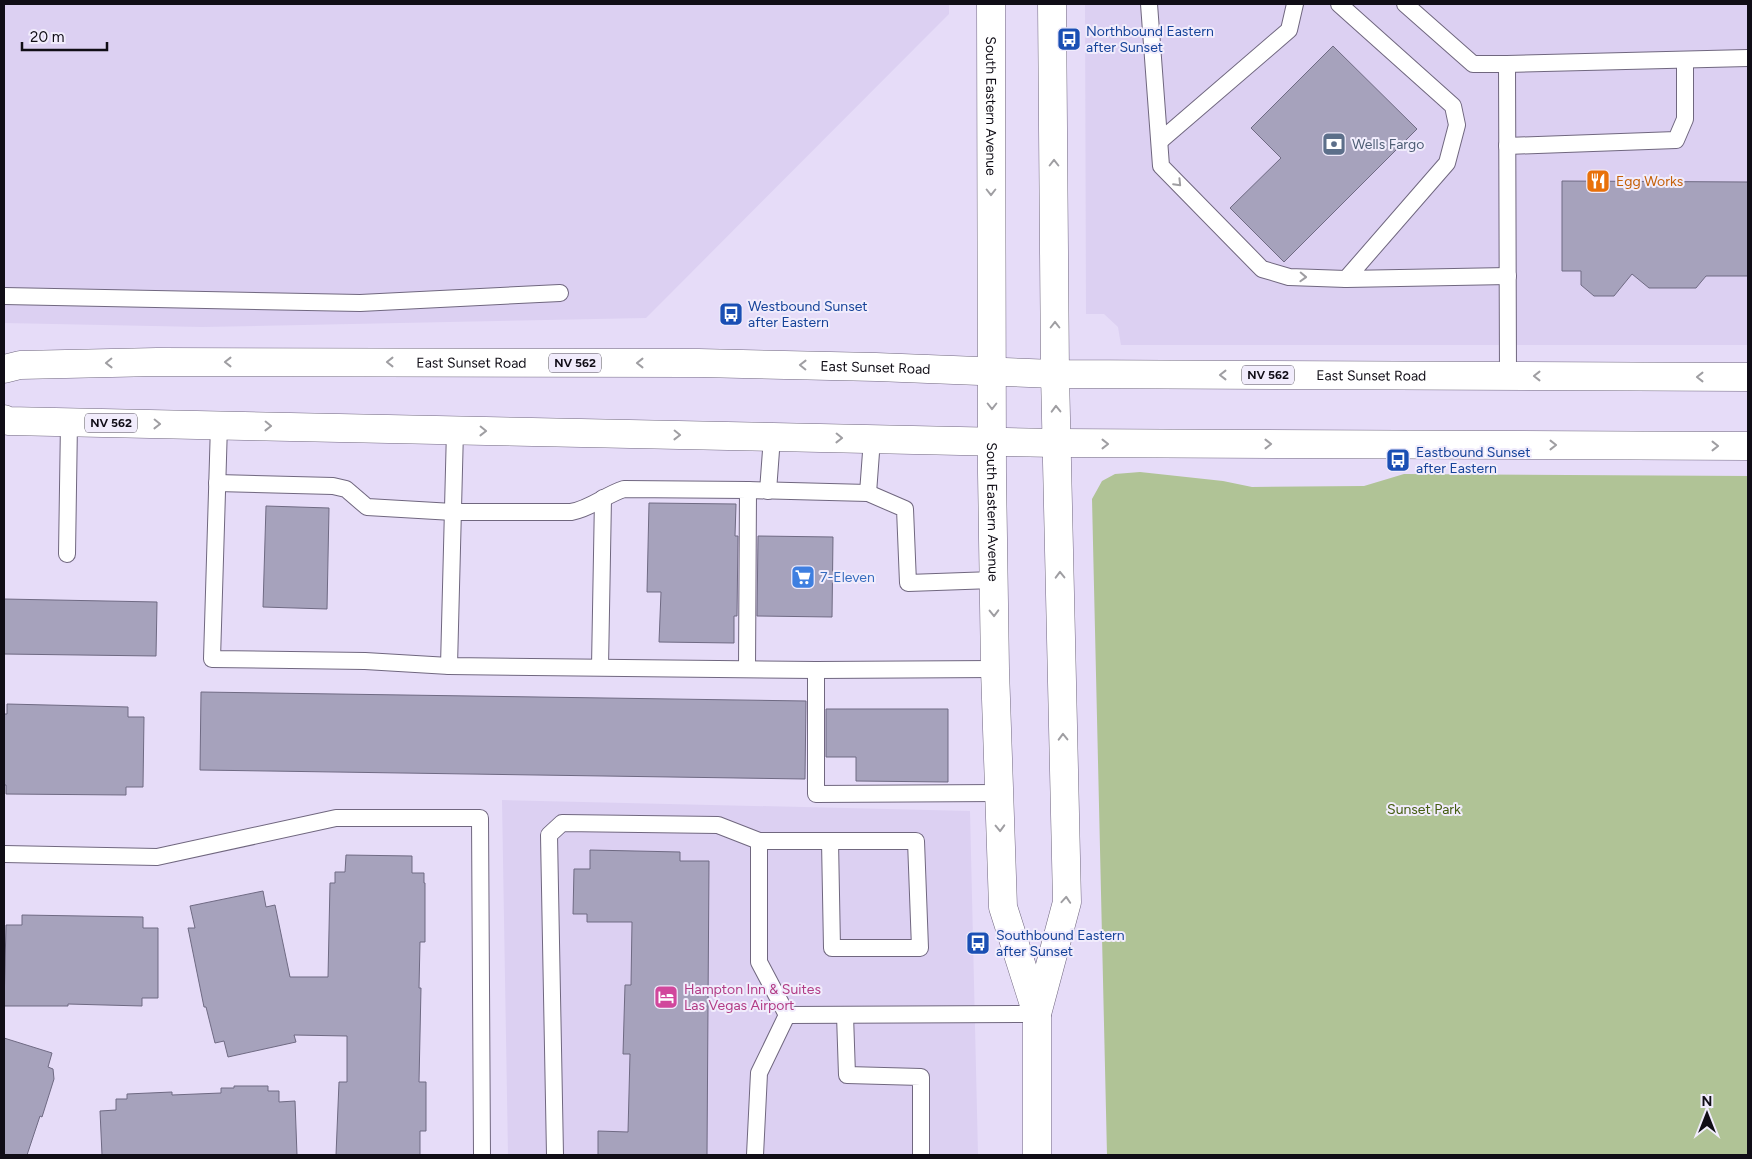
<svg xmlns="http://www.w3.org/2000/svg" width="1752" height="1159" font-family="Figtree,sans-serif">
  <style>
    .built { fill: #dcd0f2 }
    .green { fill: #b0c396 }
    .building { fill: #a6a2bc; stroke: #6f6a83 }
    .lines { fill: none; stroke-linecap: round; stroke-linejoin: round }
    .service-casing { stroke: #70677f; stroke-width: 18 }
    .primary-casing { stroke: #70677f; stroke-width: 29 }
    .service { stroke: #fff; stroke-width: 16 }
    .primary { stroke: #fff; stroke-width: 28 }
    .oneway { stroke: #9f9ea2 }
    .labels { text-anchor: middle; stroke-width: 4; stroke-linejoin: round; paint-order: stroke }
    .shield { fill: #f1ecfc; stroke: #54505b; stroke-width: 1 }
    .shield-label { font-size: 12px; font-weight: bold; fill: #100d16 }
    .transit-label { font-size: 14px; fill: #164399; stroke: #f1ecfc; text-anchor: start }
    .street-label { font-size: 14px; fill: #100d16; stroke: #f1ecfc }
    .service-label { font-size: 14px; fill: #4e5e75; stroke: #f1ecfc; text-anchor: start }
    .food-label { font-size: 14px; fill: #c56008; stroke: #f1ecfc; text-anchor: start }
    .shop-label { font-size: 14px; fill: #366cbe; stroke: #f1ecfc; text-anchor: start }
    .park-label { font-size: 14px; fill: #435c0f; stroke: #f1ecfc }
    .hotel-label { font-size: 14px; fill: #b23c85; stroke: #f1ecfc; text-anchor: start }
  </style>
  <rect width="100%" height="100%" fill="#e6dcf8"/>
  <!-- built -->
  <g class="built">
    <path d="M4,4H949V14L646,318L202,327L4,323Z"/>
    <path d="M1085,4H1748V345H1121L1118,327L1104,314H1086Z"/>
    <path d="M502,800L970,811L978,1155H508Z"/>
  </g>
  <!-- green -->
  <path class="green" d="M1140,472L1223,481L1252,487L1364,486L1404,474L1748,476V1155H1107L1092,499L1102,481L1115,474Z"/>
  <!-- building -->
  <g class="building">
    <path d="M1333,46L1417,129L1284,262L1230,208L1281,158L1251,128Z"/>
    <path d="M1562,181L1748,182V276H1706L1696,288H1649L1632,274L1614,296H1594L1581,285V271H1562Z"/>
    <path d="M649,503L736,504L735,536H738L737,616H734V643L659,642L661,592H647Z"/>
    <path d="M266,506L329,508L327,609L263,607Z"/>
    <path d="M758,536L833,537L832,617L757,616Z"/>
    <path d="M4,599L157,602L156,656L4,654Z"/>
    <path d="M201,692L806,701L805,779L200,770Z"/>
    <path d="M7,704L128,707V717H144L143,787H126V795L6,794V785H4V714H7Z"/>
    <path d="M826,709H948V782L856,781V757H826Z"/>
    <path d="M590,850L680,852V861H709L707,1155H598V1131L628,1132L630,1054H623L625,985H631L632,922H587V914H573L574,869H590Z"/>
    <path d="M346,855L412,856V873H424V883H425V942H420L419,988H421L419,1082H426V1131H420V1155H336L339,1082H347V1036L294,1035L296,1042L228,1057L224,1041L215,1043L206,1007H204L188,928H195L190,906L263,891L266,907L275,905L290,977H328L330,883H335V872H345Z"/>
    <path d="M22,915L143,917V928H158V998H142V1006L68,1004V1006H4L6,925H22Z"/>
    <path d="M4,1038L52,1053L48,1067L53,1069L54,1079L42,1117L40,1116L27,1155H4Z"/>
    <path d="M234,1086H268V1091H279V1102L295,1101L297,1155H102L100,1111L116,1110V1099H127V1094L172,1092V1095L221,1093V1088H234Z"/>
  </g>
  <g class="lines">
    <!-- service casing -->
    <g class="service-casing">
      <g id="service">
        <path d="M1149,4L1161,166L1262,269L1289,277L1346,279"/>
        <path d="M1339,4L1453,106L1457,125L1447,163L1346,279L1508,276"/>
        <path d="M1405,4L1473,64H1507L1508,376"/>
        <path d="M1507,64L1748,58"/>
        <path d="M1160,141L1289,30L1295,4"/>
        <path d="M1507,146L1676,140L1685,119V60"/>
        <path d="M4,296L360,303L560,293"/>
        <path d="M219,425L212,659L365,661L449,666L816,670L995,669"/>
        <path d="M217,483L333,486L346,489L367,507L453,512H571C590,509 605,495 624,489L748,490L747,669"/>
        <path d="M748,490L868,493L905,509L908,583L993,580"/>
        <path d="M768,491L772,437"/>
        <path d="M868,493L872,439"/>
        <path d="M67,554L69,422"/>
        <path d="M449,666L455,430"/>
        <path d="M600,667L603,498"/>
        <path d="M816,670V794L999,793"/>
        <path d="M4,854L157,857L336,818H480L482,1155"/>
        <path d="M787,1015L759,962V841H916L920,948H832L830,841"/>
        <path d="M787,1015L1037,1014"/>
        <path d="M845,1015L847,1075L921,1077V1155"/>
        <path d="M555,1155L549,835L562,823L718,825L759,841"/>
        <path d="M755,1155L759,1073L787,1015"/>
      </g>
    </g>
    <!-- primary casing -->
    <g class="primary-casing">
      <g id="primary">
        <path id="s1" d="M991,4L992,473L995,669L1003,907L1037,1014"/>
        <path id="s2" d="M4,369L20,365L157,362L699,363L876,367L1055,374L1748,377"/>
        <path d="M4,419L8,421L1056,443L1748,446"/>
        <path d="M1037,1155V1014L1067,902L1055,374L1052,4"/>
      </g>
    </g>
    <!-- service -->
    <use href="#service" class="service"/>
    <!-- primary -->
    <use href="#primary" class="primary"/>
  </g>
  <!-- one-way arrows -->
  <defs><path id="oneway-chevron" d="M-2-3.5L2.5 0L-2 3.5" fill="none" stroke-width="1.6" stroke-linecap="round" stroke-linejoin="round" transform="scale(1.25)"/></defs>
  <g class="oneway">
    <use href="#oneway-chevron" transform="translate(1054 163) rotate(-90)"/>
    <use href="#oneway-chevron" transform="translate(1178 183) rotate(46)"/>
    <use href="#oneway-chevron" transform="translate(991 192) rotate(90)"/>
    <use href="#oneway-chevron" transform="translate(1303 277) rotate(2)"/>
    <use href="#oneway-chevron" transform="translate(1055 325) rotate(-90)"/>
    <use href="#oneway-chevron" transform="translate(228 362) rotate(180)"/>
    <use href="#oneway-chevron" transform="translate(390 362) rotate(180)"/>
    <use href="#oneway-chevron" transform="translate(109 363) rotate(179)"/>
    <use href="#oneway-chevron" transform="translate(640 363) rotate(-180)"/>
    <use href="#oneway-chevron" transform="translate(803 365) rotate(-179)"/>
    <use href="#oneway-chevron" transform="translate(1223 375) rotate(-180)"/>
    <use href="#oneway-chevron" transform="translate(1537 376) rotate(-180)"/>
    <use href="#oneway-chevron" transform="translate(1700 377) rotate(-180)"/>
    <use href="#oneway-chevron" transform="translate(992 406) rotate(90)"/>
    <use href="#oneway-chevron" transform="translate(1056 409) rotate(-91)"/>
    <use href="#oneway-chevron" transform="translate(157 424) rotate(1)"/>
    <use href="#oneway-chevron" transform="translate(268 426) rotate(1)"/>
    <use href="#oneway-chevron" transform="translate(483 431) rotate(1)"/>
    <use href="#oneway-chevron" transform="translate(677 435) rotate(1)"/>
    <use href="#oneway-chevron" transform="translate(839 438) rotate(1)"/>
    <use href="#oneway-chevron" transform="translate(1105 444)"/>
    <use href="#oneway-chevron" transform="translate(1268 444)"/>
    <use href="#oneway-chevron" transform="translate(1553 445)"/>
    <use href="#oneway-chevron" transform="translate(1715 446)"/>
    <use href="#oneway-chevron" transform="translate(1060 575) rotate(-91)"/>
    <use href="#oneway-chevron" transform="translate(994 613) rotate(89)"/>
    <use href="#oneway-chevron" transform="translate(1063 737) rotate(-91)"/>
    <use href="#oneway-chevron" transform="translate(1000 828) rotate(88)"/>
    <use href="#oneway-chevron" transform="translate(1066 900) rotate(-86)"/>
  </g>
  <!-- icons -->
  <defs>
    <g id="bus-square" transform="scale(1.25)"><rect x="-9" y="-9" width="18" height="18" rx="4" fill="#1a4fb4" stroke="#f1ecfc"/><path d="M-5-6H5V4H4V6H2V4H-2V6H-4V4H-5ZM-3.5-4V0h7V-4ZM-3.5 1.2v1.5H-2V1.2ZM2 1.2v1.5H3.5V1.2Z" fill="#fff"/></g>
    <g id="bank-square" transform="scale(1.25)"><rect x="-9" y="-9" width="18" height="18" rx="4" fill="#5c6f8a" stroke="#f1ecfc"/><path d="M-6-4H6V4H-6ZM0-2.3a2.3 2.3 0 1 0 0 4.6a2.3 2.3 0 1 0 0-4.6Z" fill="#fff"/></g>
    <g id="restaurant-square" transform="scale(1.25)"><rect x="-9" y="-9" width="18" height="18" rx="4" fill="#e8710a" stroke="#f1ecfc"/><path d="M-5-6h1v4h1v-4h1v4h1v-4h1v5L-1.5 .5V6h-2V.5L-5-1ZM5-6V6H3V1.5H1.5Q1.5-4 5-6Z" fill="#fff"/></g>
    <g id="supermarket-square" transform="scale(1.25)"><rect x="-9" y="-9" width="18" height="18" rx="4" fill="#3f7fe0" stroke="#f1ecfc"/><path d="M-6-5.5h2.5l.6 2H6L4.5 2H-2.5L-4.4-4H-6ZM-1.5 3.2a1.3 1.3 0 1 0 .1 0ZM3 3.2a1.3 1.3 0 1 0 .1 0Z" fill="#fff"/></g>
    <g id="hotel-square" transform="scale(1.25)"><rect x="-9" y="-9" width="18" height="18" rx="4" fill="#d1479c" stroke="#f1ecfc"/><path d="M-6-4.5h1.5V1H6V5H4.5V3h-9V5H-6ZM-4 0a1.8 1.8 0 1 1 3.6 0ZM.5 0V-2.5h3Q6-2.5 6 0Z" fill="#fff"/></g>
  </defs>
  <g fill-rule="evenodd">
    <use href="#bus-square" x="1069" y="39"/>
    <use href="#bank-square" x="1334" y="144"/>
    <use href="#restaurant-square" x="1598" y="181"/>
    <use href="#bus-square" x="731" y="314"/>
    <use href="#bus-square" x="1398" y="460"/>
    <use href="#supermarket-square" x="803" y="577"/>
    <use href="#bus-square" x="978" y="943"/>
    <use href="#hotel-square" x="666" y="997"/>
  </g>
  <g class="labels">
    <!-- shield labels -->
    <g class="shield">
      <rect x="549" y="353.5" width="52" height="19" rx="4"/>
      <rect x="1242" y="365.5" width="52" height="19" rx="4"/>
      <rect x="85" y="413.5" width="52" height="19" rx="4"/>
    </g>
    <g class="shield-label">
      <text x="575" y="367">NV 562</text>
      <text x="1268" y="379">NV 562</text>
      <text x="111" y="427">NV 562</text>
    </g>
    <!-- transit labels -->
    <g class="transit-label">
      <text x="1086" y="36">Northbound Eastern<tspan x="1086" dy="16">after Sunset</tspan></text>
      <text x="748" y="311">Westbound Sunset<tspan x="748" dy="16">after Eastern</tspan></text>
      <text x="1416" y="457">Eastbound Sunset<tspan x="1416" dy="16">after Eastern</tspan></text>
      <text x="996" y="940">Southbound Eastern<tspan x="996" dy="16">after Sunset</tspan></text>
    </g>
    <!-- street labels -->
    <g class="street-label">
      <text dy="5" stroke="none"><textPath href="#s1" startOffset="102">South Eastern Avenue</textPath></text>
      <text dy="5" stroke="none"><textPath href="#s2" startOffset="468">East Sunset Road</textPath></text>
      <text dy="5" stroke="none"><textPath href="#s2" startOffset="872">East Sunset Road</textPath></text>
      <text dy="5" stroke="none"><textPath href="#s2" startOffset="1368">East Sunset Road</textPath></text>
      <text dy="5" stroke="none"><textPath href="#s1" startOffset="508">South Eastern Avenue</textPath></text>
    </g>
    <!-- service labels -->
    <g class="service-label">
      <text x="1352" y="149">Wells Fargo</text>
    </g>
    <!-- food labels -->
    <g class="food-label">
      <text x="1616" y="186">Egg Works</text>
    </g>
    <!-- shop labels -->
    <g class="shop-label">
      <text x="820" y="582">7-Eleven</text>
    </g>
    <!-- park labels -->
    <g class="park-label">
      <text x="1424" y="814">Sunset Park</text>
    </g>
    <!-- hotel labels -->
    <g class="hotel-label">
      <text x="684" y="994">Hampton Inn &amp; Suites<tspan x="684" dy="16">Las Vegas Airport</tspan></text>
    </g>
  </g>
  <!-- border -->
  <rect width="1752" height="1159" fill="none" stroke="#100d16" stroke-width="10"/>
  <!-- north arrow -->
  <g transform="translate(1707 1114)" stroke="#f1ecfc" stroke-width="4" paint-order="stroke">
  <path d="M0-4L9 19L0 12L-9 19Z" fill="#100d16"/>
  <text y="-8" font-size="14" font-weight="bold" text-anchor="middle" fill="#100d16">N</text>
  </g>
  <!-- scale -->
  <path d="M22 42v8h85v-8" fill="none" stroke="#100d16" stroke-width="2.5"/>
  <text x="30" y="42" font-size="15" fill="#100d16" stroke="#f1ecfc" stroke-width="4" paint-order="stroke">20 m</text>
</svg>
